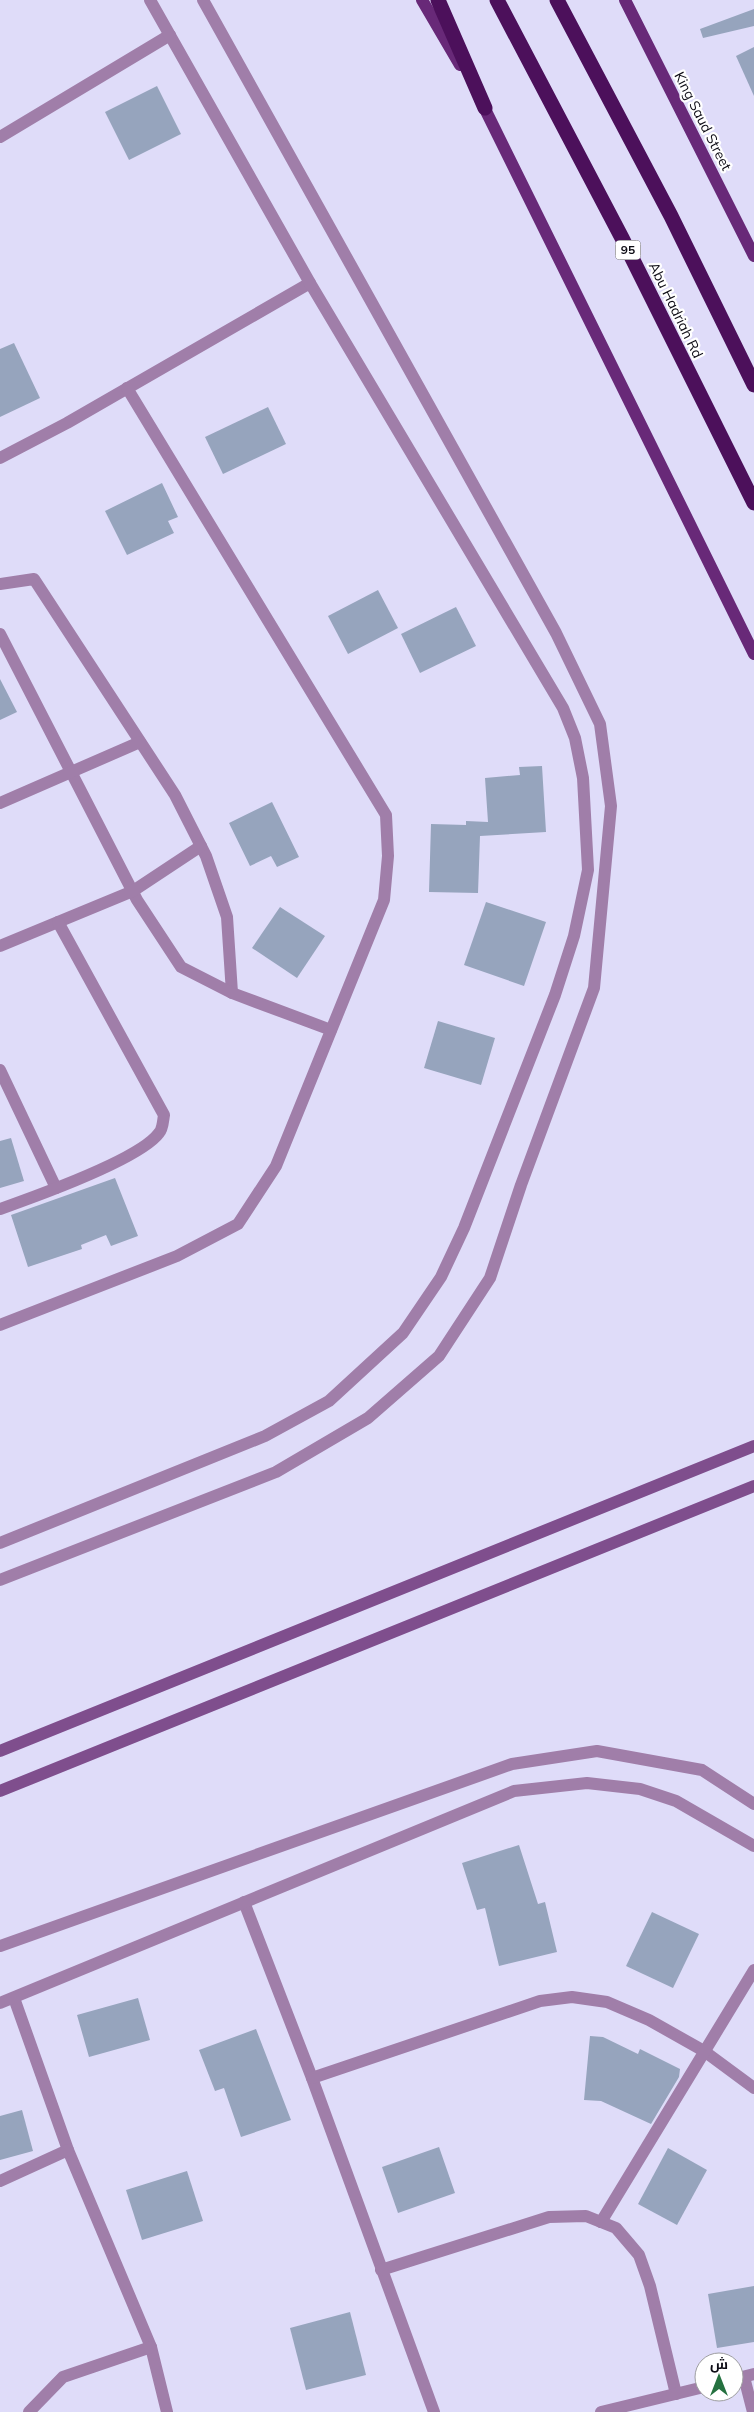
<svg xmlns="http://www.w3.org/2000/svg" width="754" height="2412" font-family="Mulish,Cairo,sans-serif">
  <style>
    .building { fill: #96a4bd }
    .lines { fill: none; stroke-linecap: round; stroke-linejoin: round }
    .minor { stroke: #a07ea9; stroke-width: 12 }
    .tertiary { stroke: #a07ea9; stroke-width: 12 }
    .secondary { stroke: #7f4e8d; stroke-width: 12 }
    .primary { stroke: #682978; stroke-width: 12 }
    .motorway { stroke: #4c105b; stroke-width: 15 }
    .labels { text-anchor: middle; stroke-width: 4.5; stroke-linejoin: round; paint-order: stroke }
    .shield { fill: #fff; stroke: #56555b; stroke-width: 1 }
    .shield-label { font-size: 12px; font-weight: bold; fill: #0d0c15 }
    .street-label { font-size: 14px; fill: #0d0c15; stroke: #fff }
  </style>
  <rect width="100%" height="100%" fill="#dfdcf9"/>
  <!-- building -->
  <g class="building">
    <path d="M754,9V26L703,38L700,29Z"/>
    <path d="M754,47V96L736,56Z"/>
    <path d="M157,86L181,134L129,160L105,112Z"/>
    <path d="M14,343L40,398L0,417V349Z"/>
    <path d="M268,407L286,444L223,474L205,437Z"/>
    <path d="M162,483L178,517L168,521L174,533L127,555L105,511Z"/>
    <path d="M378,590L398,628L348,654L328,616Z"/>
    <path d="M456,607L476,646L420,673L401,634Z"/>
    <path d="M0,679L17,712L0,720Z"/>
    <path d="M542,766L546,832L480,836L478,893L429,892L431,824L466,825V821L488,822L485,778L520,775L519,767Z"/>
    <path d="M272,802L299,857L277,867L271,856L250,866L229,823Z"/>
    <path d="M486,902L546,922L524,986L464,965Z"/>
    <path d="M280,907L325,936L297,978L252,948Z"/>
    <path d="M438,1021L495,1038L481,1085L424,1068Z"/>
    <path d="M11,1138L24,1181L0,1188V1141Z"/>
    <path d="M115,1178L138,1236L111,1246L106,1235L81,1245L82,1249L28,1267L11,1215Z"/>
    <path d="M519,1845L538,1904L545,1902L557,1952L499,1966L485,1908L477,1910L462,1863Z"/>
    <path d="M652,1912L699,1934L673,1988L626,1966Z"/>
    <path d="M138,1998L150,2040L89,2057L77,2015Z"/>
    <path d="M256,2029L291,2120L241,2137L224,2088L215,2091L199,2050Z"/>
    <path d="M590,2036L603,2037L638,2054L640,2049L680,2069L679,2077L651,2124L601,2101L584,2100Z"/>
    <path d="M22,2110L33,2151L0,2160V2116Z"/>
    <path d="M439,2147L455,2193L398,2213L382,2167Z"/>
    <path d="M668,2148L707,2170L677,2225L638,2204Z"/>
    <path d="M187,2171L203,2221L142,2240L126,2190Z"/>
    <path d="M754,2286V2342L717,2348L708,2294Z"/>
    <path d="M350,2312L366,2375L306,2390L290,2328Z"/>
  </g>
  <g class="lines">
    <!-- minor -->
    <g class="minor">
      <path d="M0,137L170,35"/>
      <path d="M0,458L67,423L310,283"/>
      <path d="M0,584L34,579L175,795L206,856L227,917L232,993"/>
      <path d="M0,634L137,900L181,967L232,993L331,1030"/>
      <path d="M0,803L140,742"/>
      <path d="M0,946L133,891L201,846"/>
      <path d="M0,1070L56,1188"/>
      <path d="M0,1209C34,1197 140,1159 159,1133C163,1129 163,1120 164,1115L58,922"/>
      <path d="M0,1325L177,1256L238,1224L276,1166L384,900L388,856L386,815L127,388"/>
      <path d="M244,1902L312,2078L434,2412"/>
      <path d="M14,1998L68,2150L151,2347L167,2412"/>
      <path d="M312,2078L540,2001L572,1997L607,2002L649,2020L704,2051L754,2088"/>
      <path d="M0,2181L68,2150"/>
      <path d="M601,2222L754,1970"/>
      <path d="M381,2270L549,2217L586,2216L616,2228L639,2255L650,2286L676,2394"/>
      <path d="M744,2377L753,2412"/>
      <path d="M734,2379L754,2374"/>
      <path d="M29,2412L63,2377L151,2347"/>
      <path d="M601,2412L704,2387"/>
    </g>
    <!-- tertiary -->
    <g class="tertiary">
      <path d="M0,1543L265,1436L329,1401L403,1333L441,1277L464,1228L555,995L574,936L588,870L583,778L575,738L563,708L310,283L150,0"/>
      <path d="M0,1580L276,1472L368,1418L439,1356L490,1278L521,1185L594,988L611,806L600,724L556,633L203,0"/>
      <path d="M0,1946L512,1764L597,1751L702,1770L754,1804"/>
      <path d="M0,2003L514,1791L587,1783L640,1789L676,1801L754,1846"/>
    </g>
    <!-- secondary -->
    <g class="secondary">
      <path d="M0,1751L754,1446"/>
      <path d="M0,1791L754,1486"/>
    </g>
    <!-- primary -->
    <g class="primary">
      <path d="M422,0L460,65"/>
      <path d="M625,0L754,256"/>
      <path d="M480,99L754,654"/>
    </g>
    <!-- motorway -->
    <g class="motorway">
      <path d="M438,0L485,108"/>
      <path d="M497,0L622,238L754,503"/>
      <path d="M557,0L671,216L754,385"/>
    </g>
  </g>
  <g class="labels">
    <!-- shield labels -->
    <rect class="shield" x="615.5" y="240.5" width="25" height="19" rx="4"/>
    <g class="shield-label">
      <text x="628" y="254">95</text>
    </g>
    <!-- street labels -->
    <g class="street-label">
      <text transform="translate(703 121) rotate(63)" y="5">King Saud Street</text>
      <text transform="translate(676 310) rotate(64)" y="5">Abu Hadriah Rd</text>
    </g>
  </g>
  <!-- north arrow -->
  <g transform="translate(719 2377)"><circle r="24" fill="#ffffff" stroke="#9e9ea1"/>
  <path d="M0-4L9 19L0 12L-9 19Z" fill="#257140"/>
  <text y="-8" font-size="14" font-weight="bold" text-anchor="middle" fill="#0d0c15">ش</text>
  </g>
</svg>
